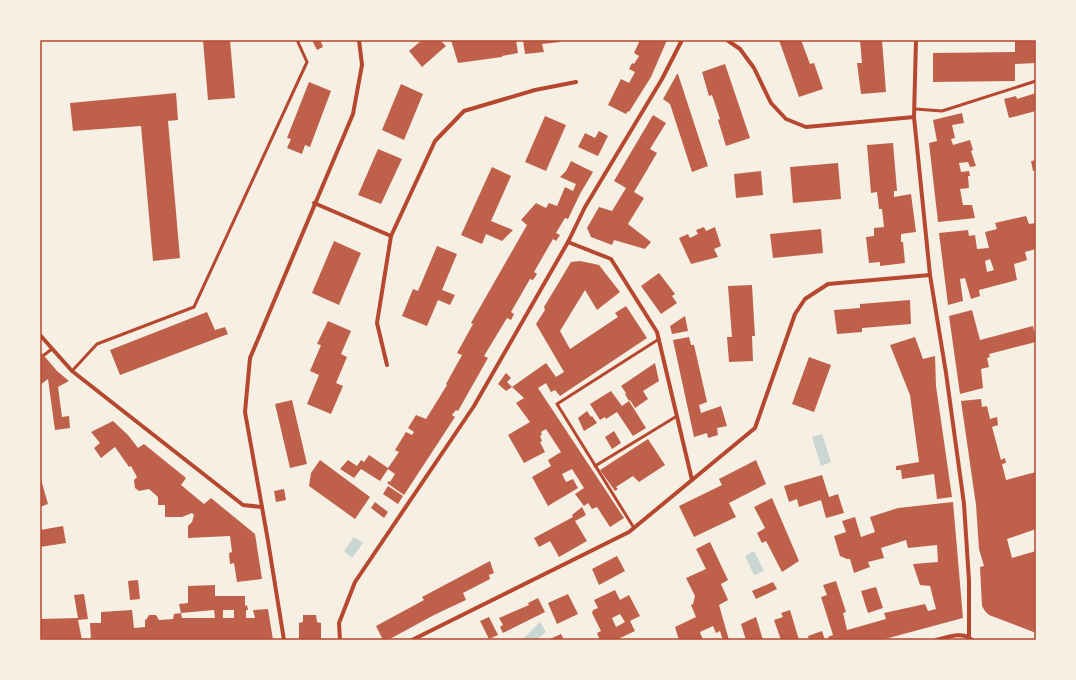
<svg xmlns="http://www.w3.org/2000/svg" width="1076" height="680" font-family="'Asap Condensed',sans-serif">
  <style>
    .water { fill: #c9d6d2 }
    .building { fill: #bf614a; fill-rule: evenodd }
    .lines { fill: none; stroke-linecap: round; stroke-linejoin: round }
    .service { stroke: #b5482f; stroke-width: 3 }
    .minor { stroke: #b5482f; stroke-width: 4 }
    .neatline { fill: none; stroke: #b5482f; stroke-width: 1.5 }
  </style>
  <rect width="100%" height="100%" fill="#f6efe4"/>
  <!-- water -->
  <g class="water">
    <path d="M822,434L831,462L821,466L812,437Z"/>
    <path d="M354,537L363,543L352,558L344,551Z"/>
    <path d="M754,551L764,571L754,575L745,556Z"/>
    <path d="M540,622L546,632L536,640H522Z"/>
  </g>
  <!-- building -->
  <g class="building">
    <path d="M203,40H230L235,98L208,100Z"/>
    <path d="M312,40H320L323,47L317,50Z"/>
    <path d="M422,40H440L446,46L422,67L409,51Z"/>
    <path d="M451,40H516L518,53L502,56V57L458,63Z"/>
    <path d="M523,40H560V42L542,44L544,52L525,54Z"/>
    <path d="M640,40H667L651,77L629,112L628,111L626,114L608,105L621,79L629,83L635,72L629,69L632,63L634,64L639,56L634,53Z"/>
    <path d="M779,40H801L810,64L814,63L823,89L799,97Z"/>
    <path d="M860,40H882L886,92L861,94L857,63H862Z"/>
    <path d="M1015,40H1036V63L1015,64V81L933,82V53L1015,52Z"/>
    <path d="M725,64L750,138L726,146L718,120L720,119L712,95L709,96L702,72Z"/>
    <path d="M677,74H678L708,166L692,172L670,104L663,99Z"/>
    <path d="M309,82L331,91L310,147L305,145L302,154L287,148L291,139L287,138Z"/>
    <path d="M401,84L423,94L404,140L382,130Z"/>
    <path d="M176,93L178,120L168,121L180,258L153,261L141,126L73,131L70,103Z"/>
    <path d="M1036,93V111L1009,118L1004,99L1016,96L1017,99Z"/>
    <path d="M962,113L964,123L952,125L955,138L951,139L953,145L970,140L973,150L971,151L976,166L970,167L968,162L959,163L961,172L969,171L970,176H968L969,188L960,189L963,205H972L975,218L938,222L929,143L937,141L933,120Z"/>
    <path d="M653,115L666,123L650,149L657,153L634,192L644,198L628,224L651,242L645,249L614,240L612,245L591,237L587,228L599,207L612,211L626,188L614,181Z"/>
    <path d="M545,116L566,125L546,171L525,162Z"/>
    <path d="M599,131L608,136L598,156L578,147L585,133L595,138Z"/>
    <path d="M893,143L897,191H894V197L911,194L916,232L901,234V242H903L905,263L880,266V262L869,263L866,237L874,236V228L884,227L882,209H879L877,192L871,193L867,145Z"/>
    <path d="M378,149L402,159L381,204L358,195Z"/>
    <path d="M1036,160V170L1033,171L1031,161Z"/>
    <path d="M571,161L593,172L580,194L568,219L565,218L556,233L560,235L556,241L553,239L534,272L537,274L533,280L530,279L511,312L514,314L511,320L507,318L484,356L488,358L458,411L456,410L452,415L455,417L404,495L387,483L389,481L390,482L395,474L388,469L380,481L361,469L354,478L340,469L348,460L357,466L361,460L364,462L369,455L388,468L399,452L395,450L406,432L412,435L414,432L408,428L416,415L426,419L447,385L446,384L462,355L457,353L473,324L471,323L527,225L521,220L536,203L546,208L549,203L557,206L565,187L573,191L576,184L560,177L566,171Z"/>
    <path d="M838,163L841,199L793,203L790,167Z"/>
    <path d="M492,167L511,176L491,221L513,230L502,241L486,234L482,244L461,235Z"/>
    <path d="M761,171L763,195L736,198L734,174Z"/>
    <path d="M1026,216L1029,224L1036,223V249L1025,252L1027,260L1014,264L1017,280L979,290L980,296L971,299L965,278L960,279L963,301L948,305L939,233L968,230L969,236L975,235L977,249L989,248L985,232L997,229L995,223ZM990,259L994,270L987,272L985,261Z"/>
    <path d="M704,227L706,231L715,227L721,246L714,249L718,257L691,264L679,238L688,234L690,238L698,234L696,230Z"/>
    <path d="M821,229L823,253L773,258L770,234Z"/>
    <path d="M334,241L361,253L339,305L312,293Z"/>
    <path d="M437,246L457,254L442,290L455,295L450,305L438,300L427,326L402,316L413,289L418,291Z"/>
    <path d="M580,261L599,265L620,292L597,310L585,290L560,331L570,349L618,317L615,313L626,306L647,338L560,396L555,390L551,392L546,383L538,388L624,518L610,527L597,507L592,509L588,503L584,506L575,494L584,488L572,469L562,474L566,482L573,479L578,488L548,506L532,477L551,466L548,460L561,452L546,429L541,432L542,435L540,436L542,441L540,442L545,452L524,463L508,435L530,422L516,403L524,398L512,387L546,363L556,377L564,372L536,324L545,310L544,307L571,262Z"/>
    <path d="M659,273L675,294L672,296L677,303L661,314L641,286Z"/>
    <path d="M752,285L755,336H752L753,361L729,362L727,337H732L728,286Z"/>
    <path d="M910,300L911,324L862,328V332L837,334L834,310L860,308V304Z"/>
    <path d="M972,310L980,340L1033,326L1036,342L989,354L990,357L987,358L989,367L981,369L983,388L960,394L949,316Z"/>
    <path d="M207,312L215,330L225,327L228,334L120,375L110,350Z"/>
    <path d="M685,316L688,331L672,334L670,326Z"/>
    <path d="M328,321L351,331L341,354L347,357L336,383L343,386L331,414L307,404L319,375L310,371L321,345L317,344Z"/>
    <path d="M689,337L691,345H694L707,402L699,405L701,413L721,406L727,426L717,428L718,435L708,438L707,433L694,437L673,340Z"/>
    <path d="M915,337L923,359L935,356L936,386L952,497L937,499L934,474L902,479L901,470H896V466L919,462L910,395L890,345Z"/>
    <path d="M40,351L57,371L69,381L58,387L62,417L69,416L70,428L55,430L48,379L40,385Z"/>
    <path d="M809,357L831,365L814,412L792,404Z"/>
    <path d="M655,363L659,381L643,391L648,399L635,408L630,400L629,401L625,394L626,393L621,386Z"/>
    <path d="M506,373L511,378L507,382L512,387L506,391L498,384Z"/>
    <path d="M611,391L622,406L629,401L646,428L633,436L617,412L606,419L605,417L600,420L590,404Z"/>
    <path d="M981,399L982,407L987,406L990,419L997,417L998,425L992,427L1001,460L1005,458L1006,463L1002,464L1006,480L1036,472V529L1007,539L1012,558L1036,551V633L989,615L985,611L982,606L980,567L984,566L979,549L976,505L961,401Z"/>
    <path d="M292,400L307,464L290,468L275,404Z"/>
    <path d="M587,411L591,417L592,416L597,423L584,431L578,418Z"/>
    <path d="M113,421L128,435L138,448L144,444L186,478L181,485L204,504L211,498L255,534L262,579L237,582L234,563L230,564L229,553L232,552L230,536L188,538V526L192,522L194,515L192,513L182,517H165V505H158V497L149,489L139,491L135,488L134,480L137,477L131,466L129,467L115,447L101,458L94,448L100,443L91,432Z"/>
    <path d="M614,431L621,443L612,449L605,437Z"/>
    <path d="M648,439L665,465L639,482L633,476L616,487L618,489L615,491L600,470Z"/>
    <path d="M320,460L370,497L355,519L309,486L311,473Z"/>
    <path d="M756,460L766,484L729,503L736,517L694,537L679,506L722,485L719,479Z"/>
    <path d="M822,475L829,497L838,494L844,513L826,518L821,500L799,507L797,499L789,502L784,486Z"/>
    <path d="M40,476L48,504L40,507Z"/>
    <path d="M388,486L403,496L398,504L383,494Z"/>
    <path d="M284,489L286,500L276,502L274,491Z"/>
    <path d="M772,498L799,561L782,572L766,541L762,543L757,533L765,528L754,507Z"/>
    <path d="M375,502L388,512L384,518L371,508Z"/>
    <path d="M953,502L963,618L881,640H829L828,637L833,635L821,597L827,595L823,585L836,581L846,612L843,613L847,630L886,619L884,613L925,604L928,611L936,609L930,586L920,585L913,564L938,562L937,545L908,548L906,540L881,548L884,558L868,562L870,567L854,573L850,559H847L840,556L834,536L846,532L842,521L855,517L861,537L875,532L870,517L898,508Z"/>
    <path d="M582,507L586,515L575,521L587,541L559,557L550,541L539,547L534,538L573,517L572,515Z"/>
    <path d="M63,526L66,543L40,547V530Z"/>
    <path d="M710,542L728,580L721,584L728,600L719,605L729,640H723L720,631L716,633L713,626L700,632L703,640H692V639L689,640H679L675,627L696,617L691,605L693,604L695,596L686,578L706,569L696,549Z"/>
    <path d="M617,556L625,571L599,585L592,569Z"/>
    <path d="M490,561L494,573L489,575L490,579L463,593L466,600L434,615L388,640H383L376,626L424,600L422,597Z"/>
    <path d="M138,580L140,599L130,600L128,581Z"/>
    <path d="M773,582L777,589L756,599L752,591Z"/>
    <path d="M215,585V596H245V606L247,605L248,610H246V618H255L253,610L268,609L273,640H91L90,623H101V612L132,610L134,628L145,627V619L146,620L149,615H156L159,620L173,619L174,614L181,613L179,604L188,603V586ZM214,610L215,618H182L181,613ZM223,610H234V618H223Z"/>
    <path d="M876,587L883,608L868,613L861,591Z"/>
    <path d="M615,590L620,600L629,595L640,616L630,621L635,631L616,640H600L597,633L601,631L592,613L593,610L598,608L594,600ZM620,614L625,622L616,627L612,618Z"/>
    <path d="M84,594L88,619L78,620L82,640H40V619L78,618L74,595Z"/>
    <path d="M568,594L578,614L557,624L548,603Z"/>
    <path d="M538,598L545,612L503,633L500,627L503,625L499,618L529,605L528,603Z"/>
    <path d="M790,610L799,640H781L774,620L783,617L781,613Z"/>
    <path d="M303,615H316L317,622L321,623V640H299V623L303,622Z"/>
    <path d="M489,617L498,635L489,639L480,621Z"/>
    <path d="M756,617L763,640H746L741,624Z"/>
    <path d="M822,631L825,640H809L808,636Z"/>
    <path d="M561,634L564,640H550V639Z"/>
  </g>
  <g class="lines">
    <!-- service -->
    <g class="service">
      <path d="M915,109L942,111L1036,81"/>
      <path d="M44,355L52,349"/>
      <path d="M72,371L97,344L194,307L307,62L297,40"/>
      <path d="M595,466L677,416"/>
      <path d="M634,528L557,404L659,339"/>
    </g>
    <!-- minor -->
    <g class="minor">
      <path d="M727,40L740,49L754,68L771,103L786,119L806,127L914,117"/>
      <path d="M916,40L914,117L930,275L946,373L964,504L969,581V636"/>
      <path d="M314,203L391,236"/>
      <path d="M568,242L611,259L657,332L692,480"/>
      <path d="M40,335L72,371L243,505L262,507L268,541L284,640"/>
      <path d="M387,365L377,323L391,236L435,141L464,111L535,90L576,82"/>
      <path d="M262,507L245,412L250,358L353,114L362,65L359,40"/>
      <path d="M340,640L339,623L355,582L474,406L568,242L585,207L662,79L682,40"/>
      <path d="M412,640L629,532L755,428L795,314L805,299L828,284L930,275"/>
      <path d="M936,640C948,637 963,631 972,640"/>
    </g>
  </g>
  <!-- border -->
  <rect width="1076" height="680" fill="none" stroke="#f6efe4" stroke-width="82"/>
  <rect x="41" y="41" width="994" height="598" class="neatline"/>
</svg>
